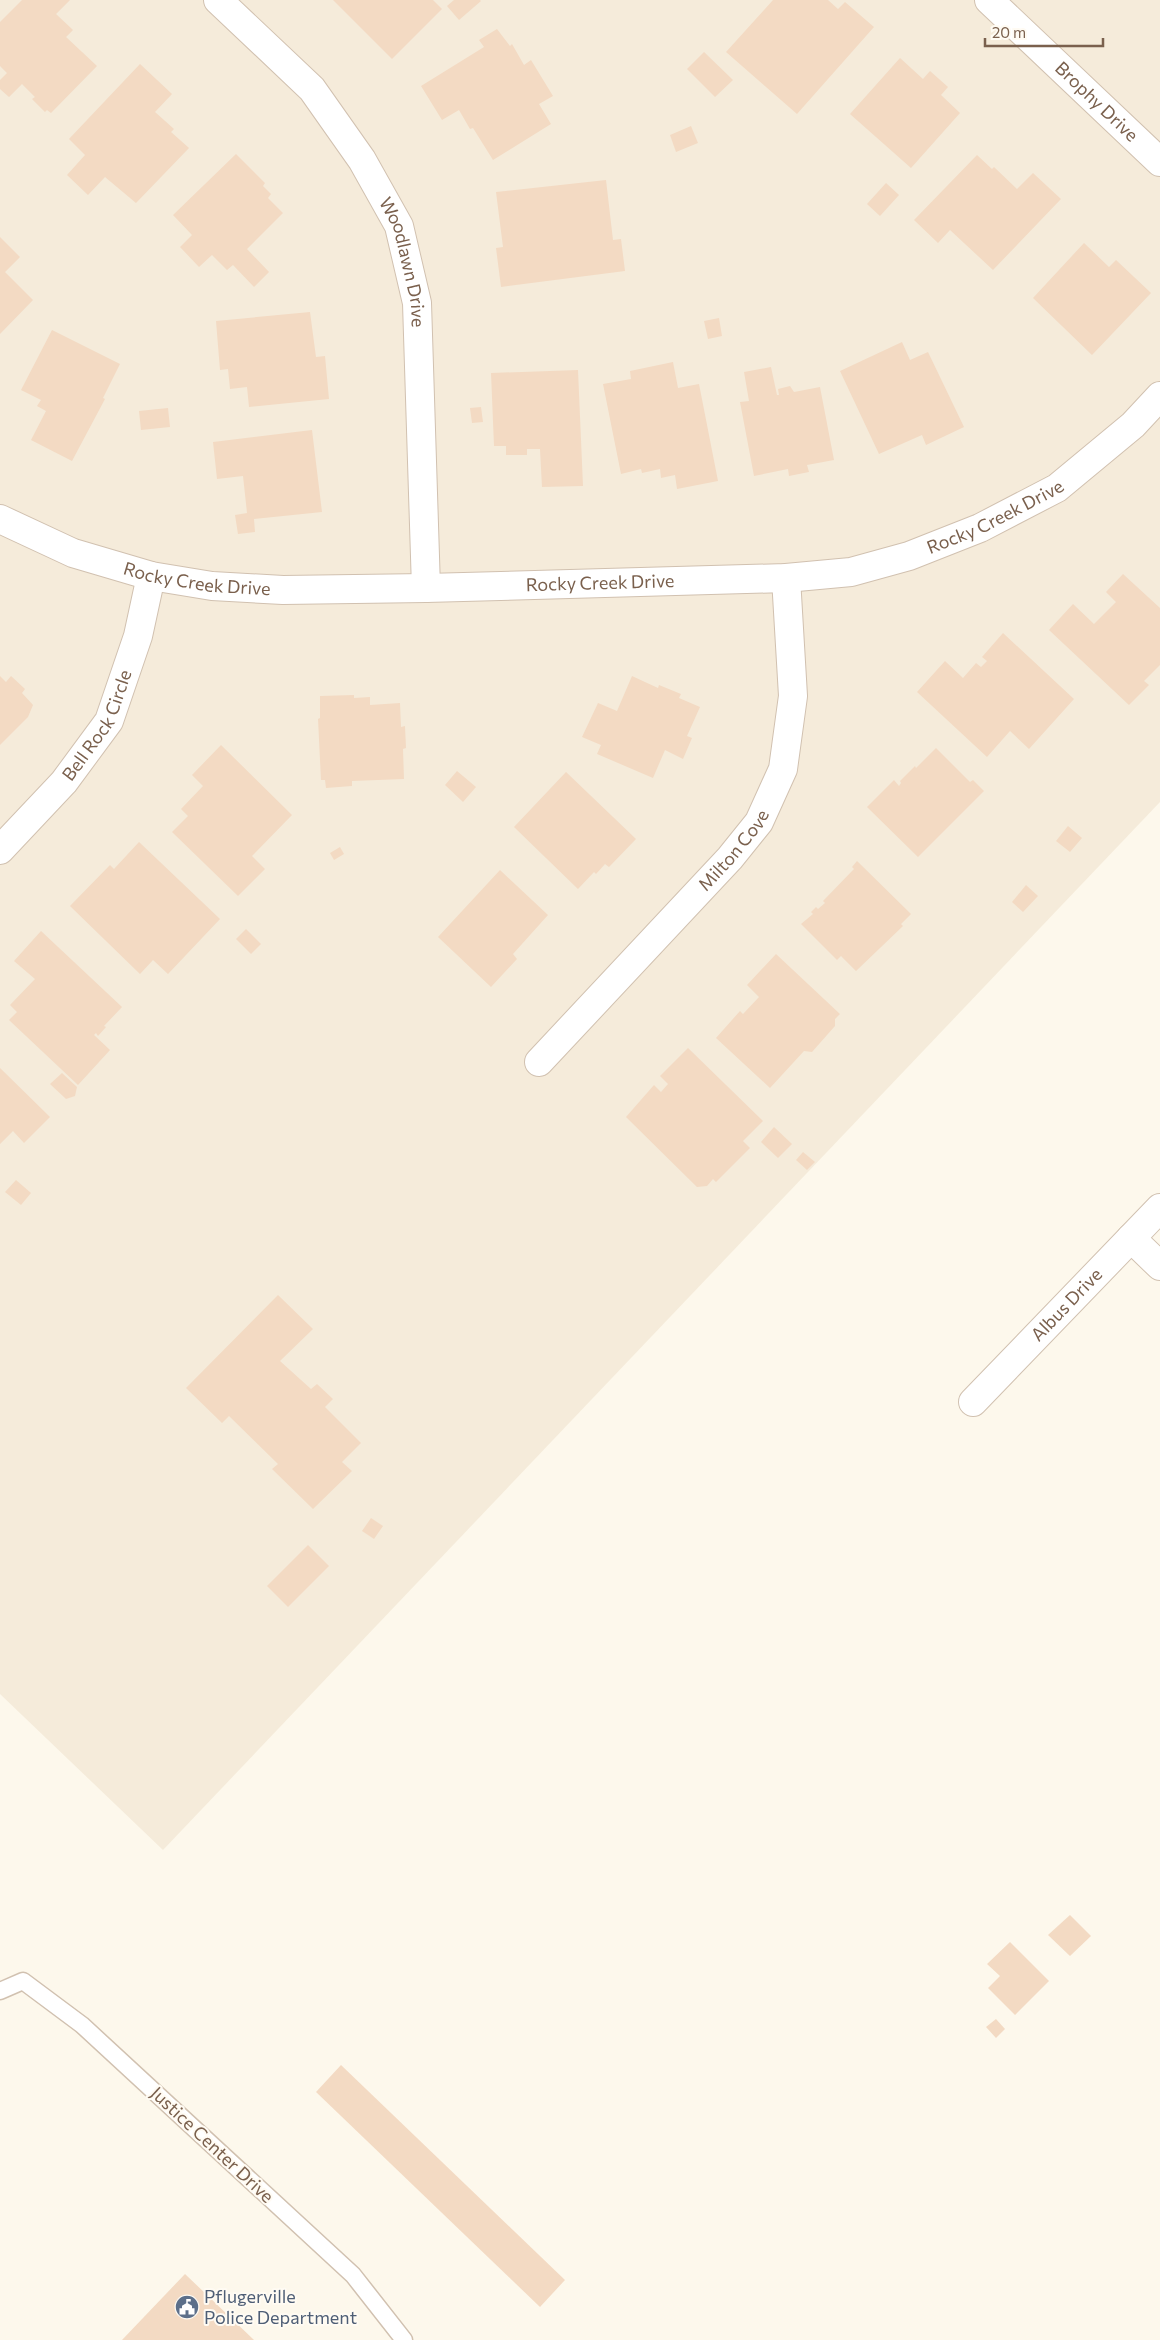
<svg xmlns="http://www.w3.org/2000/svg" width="1160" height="2340" font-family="Commissioner,sans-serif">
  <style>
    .residential { fill: #f5ebda }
    .building { fill: #f3dac3 }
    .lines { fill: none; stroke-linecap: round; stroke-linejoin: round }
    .lane-casing { stroke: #d1c1b0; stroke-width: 19 }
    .street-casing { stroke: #d1c1b0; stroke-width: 30 }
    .lane { stroke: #fff; stroke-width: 16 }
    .street { stroke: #fff; stroke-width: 28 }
    .labels { text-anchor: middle; stroke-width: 4; stroke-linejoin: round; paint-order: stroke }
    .street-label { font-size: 18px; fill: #7a604d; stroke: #fffbf3 }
    .service-label { font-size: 18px; fill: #4e5e75; stroke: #fffbf3; text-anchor: start }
  </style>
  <rect width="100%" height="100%" fill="#fdf8ec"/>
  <!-- residential -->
  <path class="residential" d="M0,0H1160V802L163,1850L0,1694Z"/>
  <!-- building -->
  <g class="building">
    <path d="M22,0H70L56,14L73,30L66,37L97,66L51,113L47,110L45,112L32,99L35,97L22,84L9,97L0,89V80L7,73L0,66V22Z"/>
    <path d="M333,0H433L442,9L392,59Z"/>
    <path d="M454,0H480L481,1L459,20L447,6Z"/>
    <path d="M773,0H828L838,9L845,2L874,27L797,114L726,52Z"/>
    <path d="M497,29L510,46L512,44L524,65L531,60L553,96L539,104L551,124L493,160L473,128L470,129L459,110L442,120L421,86L484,47L479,40Z"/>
    <path d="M704,52L733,80L715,97L687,69Z"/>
    <path d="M900,58L923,79L930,71L948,87L941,95L960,113L911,168L850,114Z"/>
    <path d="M140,64L172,94L155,112L174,129L171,132L189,148L136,203L105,177L88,195L67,175L85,155L69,139Z"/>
    <path d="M691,126L698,143L676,152L670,135Z"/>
    <path d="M236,154L265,183L263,186L271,194L268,198L283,213L247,249L269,272L254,287L233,265L227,270L212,255L199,267L180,247L192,235L173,215Z"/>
    <path d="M977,155L992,169L994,167L1017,189L1033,173L1061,199L993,270L950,230L938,243L914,220Z"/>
    <path d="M606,180L613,240L621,239L625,271L501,287L496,248L503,247L496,192Z"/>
    <path d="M886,183L899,195L880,216L867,204Z"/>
    <path d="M0,237L20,257L5,272L33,300L0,334Z"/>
    <path d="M1084,243L1109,267L1116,260L1151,293L1092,355L1033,298Z"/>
    <path d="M310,312L316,357L325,356L329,399L249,407L247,387L230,389L228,369L220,370L216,321Z"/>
    <path d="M719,318L722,336L708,339L704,321Z"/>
    <path d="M52,330L120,364L103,398L105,399L72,461L31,440L46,411L37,406L41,400L21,390Z"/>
    <path d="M902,342L910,360L928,352L964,427L926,445L922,435L879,454L840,371Z"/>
    <path d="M673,362L678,388L699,384L718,481L677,489L675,475L661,478L660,469L642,473L641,469L621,474L603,384L631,379L630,371Z"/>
    <path d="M771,367L777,395H779L778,389L790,386L794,392L820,387L834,460L807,465L809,472L789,476L788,469L754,476L740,402L749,401L744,372Z"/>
    <path d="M578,370L583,486L542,487L540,449H527V455H506V446H494L491,373Z"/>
    <path d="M481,407L483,422L472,423L470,408Z"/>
    <path d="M168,408L170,427L141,430L139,411Z"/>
    <path d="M312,430L322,512L254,519L255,532L238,534L235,515L247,513L243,476L217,479L213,442Z"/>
    <path d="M1123,574L1160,608V665L1144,681L1149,685L1129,705L1049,630L1073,604L1094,624L1116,602L1106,592Z"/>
    <path d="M1003,633L1074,699L1029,749L1010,731L987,757L917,692L945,661L963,678L976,663L981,667L987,661L982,657Z"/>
    <path d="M0,676L6,682L11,676L25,689L22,693L33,705L28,717L0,745Z"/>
    <path d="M632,676L658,688L659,685L681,694L679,698L700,707L687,736L692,738L683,759L665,750L653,778L597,754L601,745L582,737L598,703L617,711Z"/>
    <path d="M354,695V698L370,697V705L400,703L401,727L405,726L406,748L403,749L404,779L352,781V786L326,788L325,780H321L318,719L320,718V696Z"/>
    <path d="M221,745L292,815L252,856L265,869L238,896L172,832L188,816L181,809L203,786L192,775Z"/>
    <path d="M936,748L970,782L973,780L984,791L918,857L867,807L894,780L899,786L901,783L900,781L915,766L916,768Z"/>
    <path d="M457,771L476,787L463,802L445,785Z"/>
    <path d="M566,772L636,839L609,867L605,864L596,874L594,872L578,889L514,827Z"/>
    <path d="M1068,826L1082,838L1070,852L1056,841Z"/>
    <path d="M139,842L220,919L168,974L153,960L140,974L70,906L110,865L114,869Z"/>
    <path d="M340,847L344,854L334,860L330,853Z"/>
    <path d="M857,861L911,914L901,924L903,926L856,971L841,956L837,960L801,924L813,914L811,912L816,907L818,909L825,903L823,901L854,869L852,867Z"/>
    <path d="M500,870L548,915L513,954L517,959L491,987L438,937Z"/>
    <path d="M1026,885L1038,896L1023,912L1012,902Z"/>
    <path d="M246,929L261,944L251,954L236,939Z"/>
    <path d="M41,931L122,1007L104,1026L106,1027L98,1036L96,1033L94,1035L110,1050L78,1085L9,1020L17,1012L10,1005L35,979L14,961Z"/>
    <path d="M776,954L840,1014L835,1019V1026L812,1052L804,1051L770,1088L716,1038L740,1011L743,1014L759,997L747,985Z"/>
    <path d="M688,1048L763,1121L743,1141L750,1148L716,1182L713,1179L707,1186L697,1187L626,1117L654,1085L661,1092L668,1084L660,1076Z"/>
    <path d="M0,1068L50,1117L24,1143L13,1131L0,1144Z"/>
    <path d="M62,1073L77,1087L75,1096L66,1099L50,1084Z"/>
    <path d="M774,1127L792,1144L778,1158L761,1142Z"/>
    <path d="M803,1152L815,1162L807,1170L796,1160Z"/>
    <path d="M16,1180L31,1193L21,1205L5,1192Z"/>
    <path d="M278,1295L313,1329L280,1361L311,1389L317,1384L333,1399L325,1407L361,1443L342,1462L352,1471L313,1509L272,1469L278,1464L229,1416L222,1423L186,1388Z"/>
    <path d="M371,1518L383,1526L374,1539L362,1531Z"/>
    <path d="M308,1545L329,1566L288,1607L267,1586Z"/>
    <path d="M1070,1915L1091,1936L1070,1956L1048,1935Z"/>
    <path d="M1010,1942L1049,1981L1015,2015L988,1988L1000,1976L987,1964Z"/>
    <path d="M996,2019L1005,2029L996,2038L986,2027Z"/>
    <path d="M341,2065L565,2280L540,2307L316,2092Z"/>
    <path d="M185,2274L254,2340H122Z"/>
  </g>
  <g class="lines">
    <!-- lane casing -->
    <g class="lane-casing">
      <path id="lane" d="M0,1991L23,1981L82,2025L353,2275L404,2340"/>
    </g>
    <!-- street casing -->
    <g class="street-casing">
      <g id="street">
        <path id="s1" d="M218,0L312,89L362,160L399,226L417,303L426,588"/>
        <path id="s2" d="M989,0L1160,162"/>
        <path id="s3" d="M0,519L73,553L151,576L212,586L283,590L426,588L786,578L851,572L909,556L980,528L1057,488L1133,425L1160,396"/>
        <path id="s4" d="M0,850L64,782L109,721L138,636L151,576"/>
        <path id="s5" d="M539,1062L730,858L759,822L783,769L793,696L786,578"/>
        <path d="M1131,1238L1160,1266"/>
        <path id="s6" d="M973,1402L1160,1208"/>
      </g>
    </g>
    <!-- lane -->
    <use href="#lane" class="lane"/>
    <!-- street -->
    <use href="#street" class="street"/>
  </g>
  <!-- icons -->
  <defs>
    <g id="civic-disc" transform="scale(1.25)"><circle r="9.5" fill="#5c6f8a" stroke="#fffbf3"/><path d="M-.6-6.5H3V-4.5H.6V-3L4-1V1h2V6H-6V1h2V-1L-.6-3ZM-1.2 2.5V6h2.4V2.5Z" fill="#fff"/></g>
  </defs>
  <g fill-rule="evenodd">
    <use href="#civic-disc" x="187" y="2307"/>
  </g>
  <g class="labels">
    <!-- street labels -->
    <g class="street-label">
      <text dy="6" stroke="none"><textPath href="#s2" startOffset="148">Brophy Drive</textPath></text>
      <text dy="6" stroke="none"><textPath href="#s1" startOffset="328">Woodlawn Drive</textPath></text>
      <text dy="6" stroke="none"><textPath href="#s3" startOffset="1018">Rocky Creek Drive</textPath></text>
      <text dy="6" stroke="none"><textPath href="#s3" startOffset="208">Rocky Creek Drive</textPath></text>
      <text dy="6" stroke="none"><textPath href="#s3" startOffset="612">Rocky Creek Drive</textPath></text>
      <text dy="6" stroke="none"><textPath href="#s4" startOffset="160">Bell Rock Circle</textPath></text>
      <text dy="6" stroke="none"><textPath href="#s5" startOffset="288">Milton Cove</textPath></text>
      <text dy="6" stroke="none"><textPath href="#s6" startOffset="135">Albus Drive</textPath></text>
      <text transform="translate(212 2145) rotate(43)" y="6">Justice Center Drive</text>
    </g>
    <!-- service labels -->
    <g class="service-label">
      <text x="204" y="2303">Pflugerville<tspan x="204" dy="21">Police Department</tspan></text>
    </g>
  </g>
  <!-- scale -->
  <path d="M985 38v8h118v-8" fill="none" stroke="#7a604d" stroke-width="2.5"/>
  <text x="992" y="38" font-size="15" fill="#7a604d" stroke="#fffbf3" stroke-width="4" paint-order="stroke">20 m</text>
</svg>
